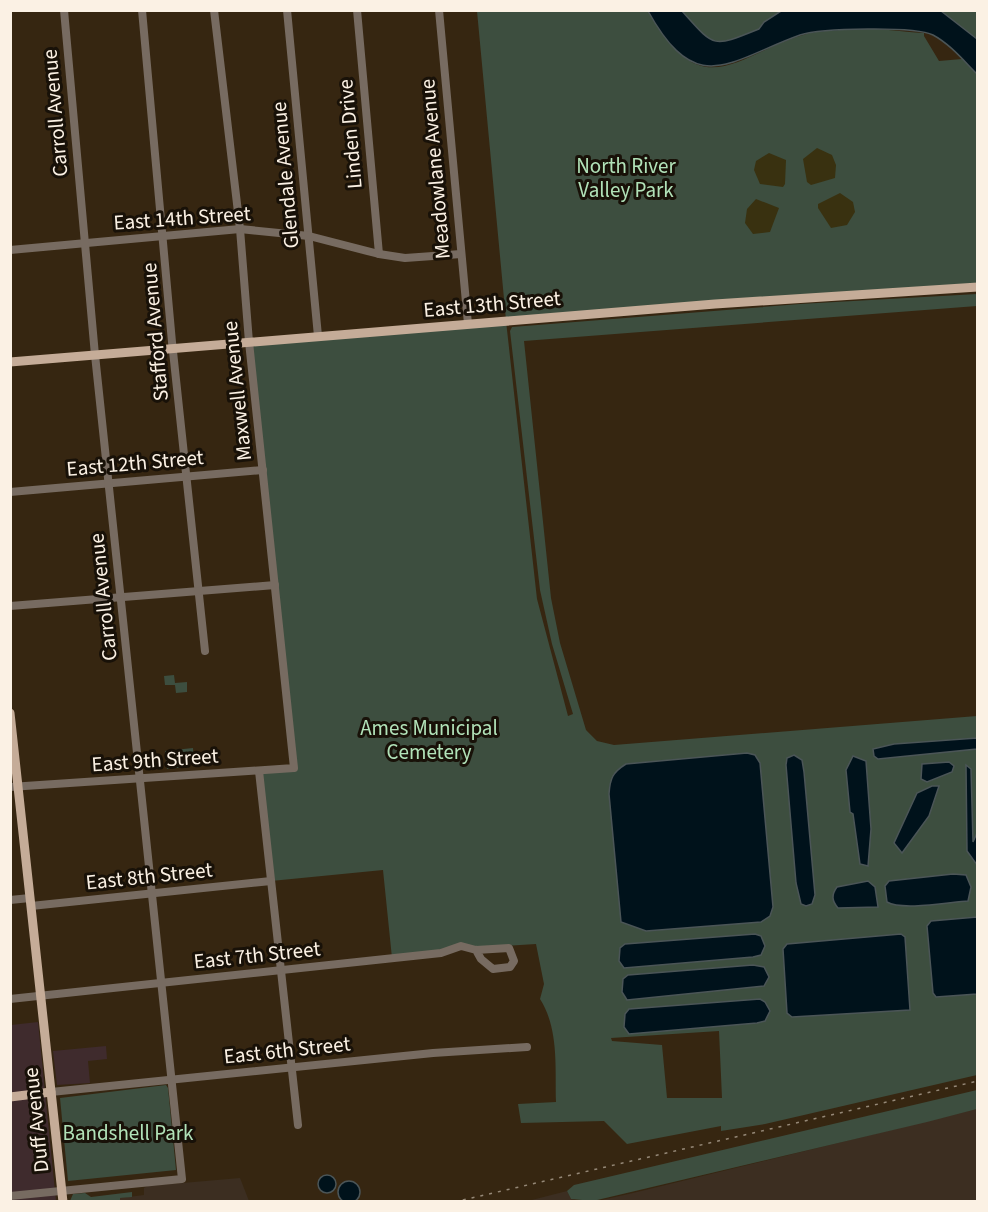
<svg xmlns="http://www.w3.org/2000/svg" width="988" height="1212" font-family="'Source Sans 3',sans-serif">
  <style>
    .commercial { fill: #3f2b2d }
    .industrial { fill: #3c2e21 }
    .green { fill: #3d4e3f; fill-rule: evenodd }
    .sand { fill: #393110 }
    .water { fill: #00121b; stroke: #4b5557; stroke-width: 1.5 }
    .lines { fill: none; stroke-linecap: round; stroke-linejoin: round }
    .minor { stroke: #776b61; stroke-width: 8 }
    .major { stroke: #c5ac98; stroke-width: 9 }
    .rail { stroke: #958877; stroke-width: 1.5; stroke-dasharray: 3 6; stroke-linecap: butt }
    .labels { text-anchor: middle; stroke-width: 6; stroke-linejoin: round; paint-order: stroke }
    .street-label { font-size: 21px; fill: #fbf1e4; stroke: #181108 }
    .park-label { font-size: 21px; fill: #b1e2b8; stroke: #181108 }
  </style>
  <rect width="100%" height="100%" fill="#362611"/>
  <!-- commercial -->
  <g class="commercial">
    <path d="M38,1022L56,1201L11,1202V1025Z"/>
    <path d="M106,1046L107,1059L88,1061L90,1083L57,1085L53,1051Z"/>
  </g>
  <!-- industrial -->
  <g class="industrial">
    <path d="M977,1109V1201L593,1202L633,1193Z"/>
    <path d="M240,1178L249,1201L120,1202V1198L144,1195V1188L148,1186Z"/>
    <path d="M567,1191L571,1199L579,1201L524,1202Z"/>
  </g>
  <!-- green -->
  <g class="green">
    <path d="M477,11H648C706,115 741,46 819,31C853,24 890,31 924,33V36L939,61L962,59L978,74L977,287L506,321L537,599L568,716L573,714L552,644L540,590L510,331L512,327L800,304L977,294V306L524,341L551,598L560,643L586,730L597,741L614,745L977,716V1075L765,1124L721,1131V1126L627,1144L604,1121L521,1123L518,1104L556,1102C555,1067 559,1029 540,999L544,984L536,944L469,948L392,958L383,870L271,881L259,771L294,768L249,342L506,320ZM719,1031L722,1098H667L662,1045L612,1041L611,1038Z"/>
    <path d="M682,11H781L764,22L759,29C714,47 714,49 682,11Z"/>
    <path d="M941,11H977V39Z"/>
    <path d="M174,675L175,683L187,682V692L176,693L175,685H165L164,676Z"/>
    <path d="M193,748L194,761L186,767L167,769L165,751Z"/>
    <path d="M166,1085L168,1088L176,1170L68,1181L60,1098Z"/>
    <path d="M977,1090V1109L927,1122L593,1201L571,1199L567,1191L574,1185Z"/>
    <path d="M132,1192V1197L120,1198V1201H70L73,1194L85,1193L91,1197Z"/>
  </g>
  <!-- sand -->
  <g class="sand">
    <path d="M817,148L832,155L836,165L835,178L811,185L807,182L803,159Z"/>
    <path d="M769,153L786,160L785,184L783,187L760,184L754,170L756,161Z"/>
    <path d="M840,193L853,202L855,212L847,225L831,228L818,208V204Z"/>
    <path d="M756,199L779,208L770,232L753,234L745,223L747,209Z"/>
  </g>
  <!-- water -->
  <g class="water">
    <path d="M648,11H682C715,48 712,48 759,29L764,22L781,11H941L977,39V74C964,61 950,44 933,35C915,26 821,28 800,35C728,61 697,99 648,11Z"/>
    <path d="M977,738V749L878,759L874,756L873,749L894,744Z"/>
    <path d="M747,753L755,755L760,763L773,907L770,916L761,922L646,931L621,922L609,794C610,778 613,772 626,764Z"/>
    <path d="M794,755L802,760L804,772L815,895L812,904L806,906L801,904L796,883L786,765L787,758Z"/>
    <path d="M853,756L866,761L871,829L868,866L860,864L853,814L850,812L846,770Z"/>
    <path d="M949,762L954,766L952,772L927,782L921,779L922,764Z"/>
    <path d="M966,765L971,769L973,842L977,833V865L967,851Z"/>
    <path d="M932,786H939L929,816L902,853L894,843L917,793Z"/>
    <path d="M953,874L966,875L971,887L968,901C950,902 902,911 887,902L885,886L889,881Z"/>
    <path d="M868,881L875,887L878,907L838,908C832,901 831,895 837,887Z"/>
    <path d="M977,917V994L936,997L933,993L927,926L931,921Z"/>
    <path d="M755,934L761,936L765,946L761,955L753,957L624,968L619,961L620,948L625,944Z"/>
    <path d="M901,934L905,937L910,1010L792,1017L787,1013L783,949L787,944Z"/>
    <path d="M753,965L764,967L769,977L764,986L627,1000L622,992L623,979L628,975Z"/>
    <path d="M760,999L765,1002L770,1011L765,1021L757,1023L629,1034L624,1027L625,1014L629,1009Z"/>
    <circle cx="327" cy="1184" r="9"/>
    <circle cx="349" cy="1192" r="11"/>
  </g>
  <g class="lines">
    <!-- minor -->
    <g class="minor">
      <path d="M142,10L172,342L205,651"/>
      <path d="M287,10L318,336"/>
      <path d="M357,10L379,254"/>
      <path d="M439,10L468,324"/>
      <path d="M10,250L240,229L309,236L379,254L405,258L461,254"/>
      <path d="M10,492L263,470"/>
      <path d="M10,606L275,585"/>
      <path d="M259,771L298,1125"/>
      <path d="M10,787L294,768L249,342L240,229L214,10"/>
      <path d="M10,900L30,898"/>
      <path d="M31,906L271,881"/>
      <path d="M10,999L441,953L461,946L476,950L509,948L514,961L510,967L493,969L481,959L476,950"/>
      <path d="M51,1092L433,1053L527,1047"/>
      <path d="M10,1196L182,1179L95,355L64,10"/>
    </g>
    <!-- major -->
    <g class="major">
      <path d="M10,362L715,304L978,287"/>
      <path d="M10,713L63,1202"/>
      <path d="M10,1097L51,1092"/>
    </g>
    <!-- rail -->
    <path class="rail" d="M454,1202L978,1081"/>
  </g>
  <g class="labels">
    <!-- street labels -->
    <g class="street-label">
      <text transform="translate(55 113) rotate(-95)" y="7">Carroll Avenue</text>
      <text transform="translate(350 134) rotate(-95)" y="7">Linden Drive</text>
      <text transform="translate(435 169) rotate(-95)" y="7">Meadowlane Avenue</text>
      <text transform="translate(285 175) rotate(-95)" y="7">Glendale Avenue</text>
      <text transform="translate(182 218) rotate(-4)" y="7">East 14th Street</text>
      <text transform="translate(492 304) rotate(-5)" y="7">East 13th Street</text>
      <text transform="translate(155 332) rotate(-95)" y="7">Stafford Avenue</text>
      <text transform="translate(237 391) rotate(-96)" y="7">Maxwell Avenue</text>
      <text transform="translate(135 463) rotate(-5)" y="7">East 12th Street</text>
      <text transform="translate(103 597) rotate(-96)" y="7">Carroll Avenue</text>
      <text transform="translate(155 760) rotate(-4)" y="7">East 9th Street</text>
      <text transform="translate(149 876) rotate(-6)" y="7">East 8th Street</text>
      <text transform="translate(257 955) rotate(-6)" y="7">East 7th Street</text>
      <text transform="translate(287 1050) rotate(-6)" y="7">East 6th Street</text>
      <text transform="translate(36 1120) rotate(-96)" y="7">Duff Avenue</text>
    </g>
    <!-- park labels -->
    <g class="park-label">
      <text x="626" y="173">North River<tspan x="626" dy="24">Valley Park</tspan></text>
      <text x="429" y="735">Ames Municipal<tspan x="429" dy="24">Cemetery</tspan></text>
      <text x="128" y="1140">Bandshell Park</text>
    </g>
  </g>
  <!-- border -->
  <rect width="988" height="1212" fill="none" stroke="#fbf1e4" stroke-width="24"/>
</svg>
